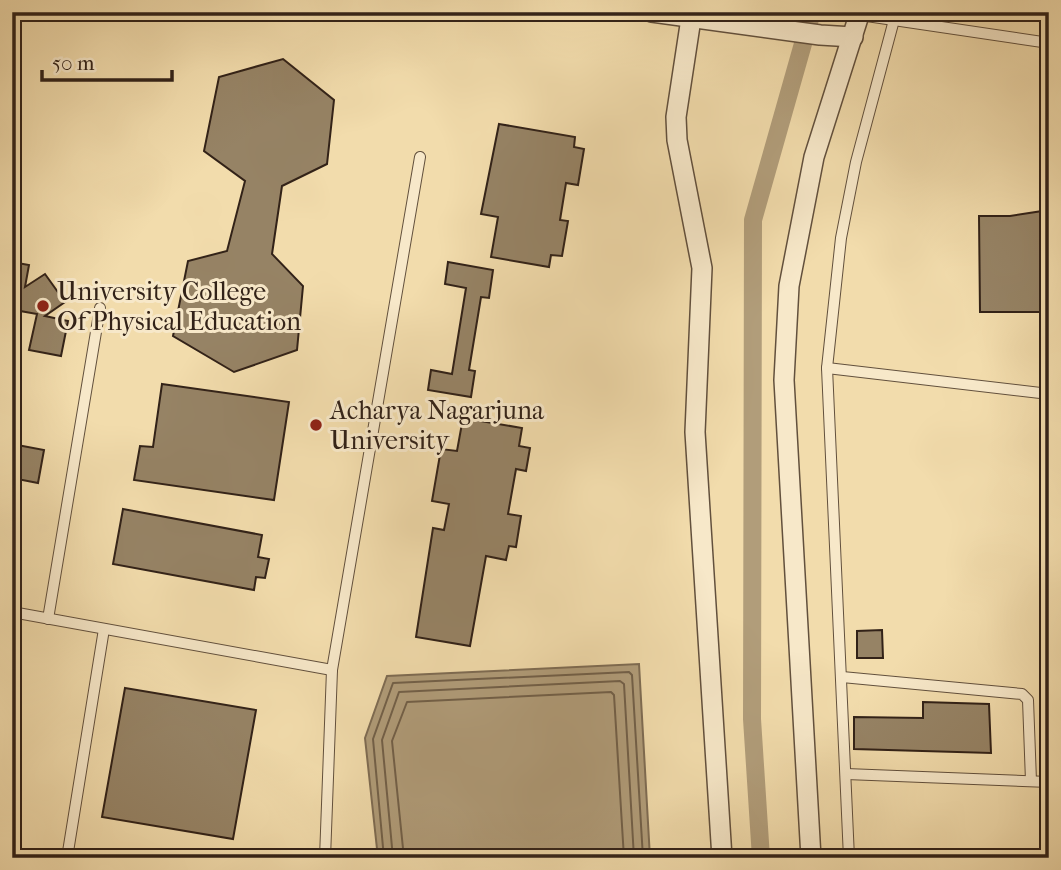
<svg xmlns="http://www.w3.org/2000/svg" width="1061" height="870" font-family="'IM FELL French Canon',serif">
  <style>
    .water { fill: #b19d7a; stroke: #7e6c53; stroke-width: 2 }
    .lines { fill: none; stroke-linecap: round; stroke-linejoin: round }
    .shore { stroke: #726049; stroke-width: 2 }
    .canal { stroke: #b19d7a; stroke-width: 18 }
    .building { fill: #968365; stroke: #322218; stroke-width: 2 }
    .service-casing { stroke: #62503d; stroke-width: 12 }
    .minor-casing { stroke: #62503d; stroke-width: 22 }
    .service { stroke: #f7e8c9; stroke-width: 10 }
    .minor { stroke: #f7e8c9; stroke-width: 19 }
    .poi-dot { fill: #8f2418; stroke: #f7e8c9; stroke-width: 2.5 }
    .labels { text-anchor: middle; stroke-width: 6; stroke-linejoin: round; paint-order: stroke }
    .poi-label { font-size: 26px; fill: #322218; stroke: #f7e8c9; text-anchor: start }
  </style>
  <rect width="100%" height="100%" fill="#f2dcac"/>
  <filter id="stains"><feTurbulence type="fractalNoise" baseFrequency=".00286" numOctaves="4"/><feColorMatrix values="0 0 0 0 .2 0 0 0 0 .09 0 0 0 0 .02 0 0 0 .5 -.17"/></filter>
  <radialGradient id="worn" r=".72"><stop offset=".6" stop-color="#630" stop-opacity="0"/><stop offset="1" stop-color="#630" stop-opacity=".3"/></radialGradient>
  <!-- water -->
  <path class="water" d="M639,664L650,858H378L365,738L387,676Z"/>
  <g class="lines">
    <!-- shore -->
    <g class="shore">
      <path d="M384,858L373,739L393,683L629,672L632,675L643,858"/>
      <path d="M393,858L382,740L399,692L620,681L624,684L634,858"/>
      <path d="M404,858L392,741L407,702L611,692L614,695L624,858"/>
    </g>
    <!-- canal -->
    <path class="canal" d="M761,858L752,719L753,220L812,12"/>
  </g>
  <!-- building -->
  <g class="building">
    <path d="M283,59L334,100L327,164L282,186L272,254L303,286L297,350L234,372L173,336L188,261L227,251L245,181L204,151L219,77Z"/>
    <path d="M499,124L575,137L574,147L584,149L578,185L566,183L560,220L568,221L562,256L551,255L549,267L491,257L498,217L481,214Z"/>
    <path d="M1049,210V312H980L979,216H1010Z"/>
    <path d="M12,262L29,265L25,287L45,274L65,302L45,316L68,321L61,356L29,350L37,314L20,311L19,317L12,316Z"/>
    <path d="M448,262L493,270L489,298L481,297L469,370L475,371L471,397L428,390L431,370L452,374L466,288L445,284Z"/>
    <path d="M162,384L289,402L274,500L134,480L140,446L153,447Z"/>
    <path d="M463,418L522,428L519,446L530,448L526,471L516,469L508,514L521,516L516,547L509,546L506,560L486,556L470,646L416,637L433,528L444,530L449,504L432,501L441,449L457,451Z"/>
    <path d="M12,444L44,450L38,483L12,478Z"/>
    <path d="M123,509L262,535L258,557L269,559L265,578L256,577L254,590L113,564Z"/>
    <path d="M882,630L883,658H857V631Z"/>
    <path d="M125,688L256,710L233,839L102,817Z"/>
    <path d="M923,702L989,704L991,753L854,749V717L923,718Z"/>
  </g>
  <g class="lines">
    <!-- service casing -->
    <g class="service-casing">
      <g id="service">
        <path d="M860,15L1049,43"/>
        <path d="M827,368L1049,394"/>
        <path d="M12,612L332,670"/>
        <path d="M48,619L100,308"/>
        <path d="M842,677L1022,694L1028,700L1031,781"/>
        <path d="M846,774L1049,782"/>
        <path d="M67,858L104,629"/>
        <path d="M325,858L332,670L420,157"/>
        <path d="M849,858L827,368L841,238L856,162L894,20"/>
      </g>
    </g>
    <!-- minor casing -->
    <g class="minor-casing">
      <g id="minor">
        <path d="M652,12L820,35L853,37"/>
        <path d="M692,12L676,117L677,140L702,268L695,432L722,858"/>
        <path d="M811,858L784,380L789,286L814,157L860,12"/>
      </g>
    </g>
    <!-- service -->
    <use href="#service" class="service"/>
    <!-- minor -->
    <use href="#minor" class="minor"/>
  </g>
  <!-- markers -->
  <g class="poi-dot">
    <circle cx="43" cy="306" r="7"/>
    <circle cx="316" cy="425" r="7"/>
  </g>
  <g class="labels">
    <!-- poi labels -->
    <g class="poi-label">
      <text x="57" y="300">University College<tspan x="57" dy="30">Of Physical Education</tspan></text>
      <text x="330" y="419">Acharya Nagarjuna<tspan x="330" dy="30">University</tspan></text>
    </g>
  </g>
  <!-- margin -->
  <rect width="1061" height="870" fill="none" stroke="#f2dcac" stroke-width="42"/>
  <rect x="14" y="14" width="1033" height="842" fill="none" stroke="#322218" stroke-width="3.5"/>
  <rect x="21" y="21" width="1019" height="828" fill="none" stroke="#322218" stroke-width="2"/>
  <!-- scale -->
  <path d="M42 70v10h130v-10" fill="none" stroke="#322218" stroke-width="3.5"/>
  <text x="52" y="70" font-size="21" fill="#322218" stroke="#f7e8c9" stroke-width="5" paint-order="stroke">50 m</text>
  <rect width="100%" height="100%" filter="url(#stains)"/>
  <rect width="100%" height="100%" fill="url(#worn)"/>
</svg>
